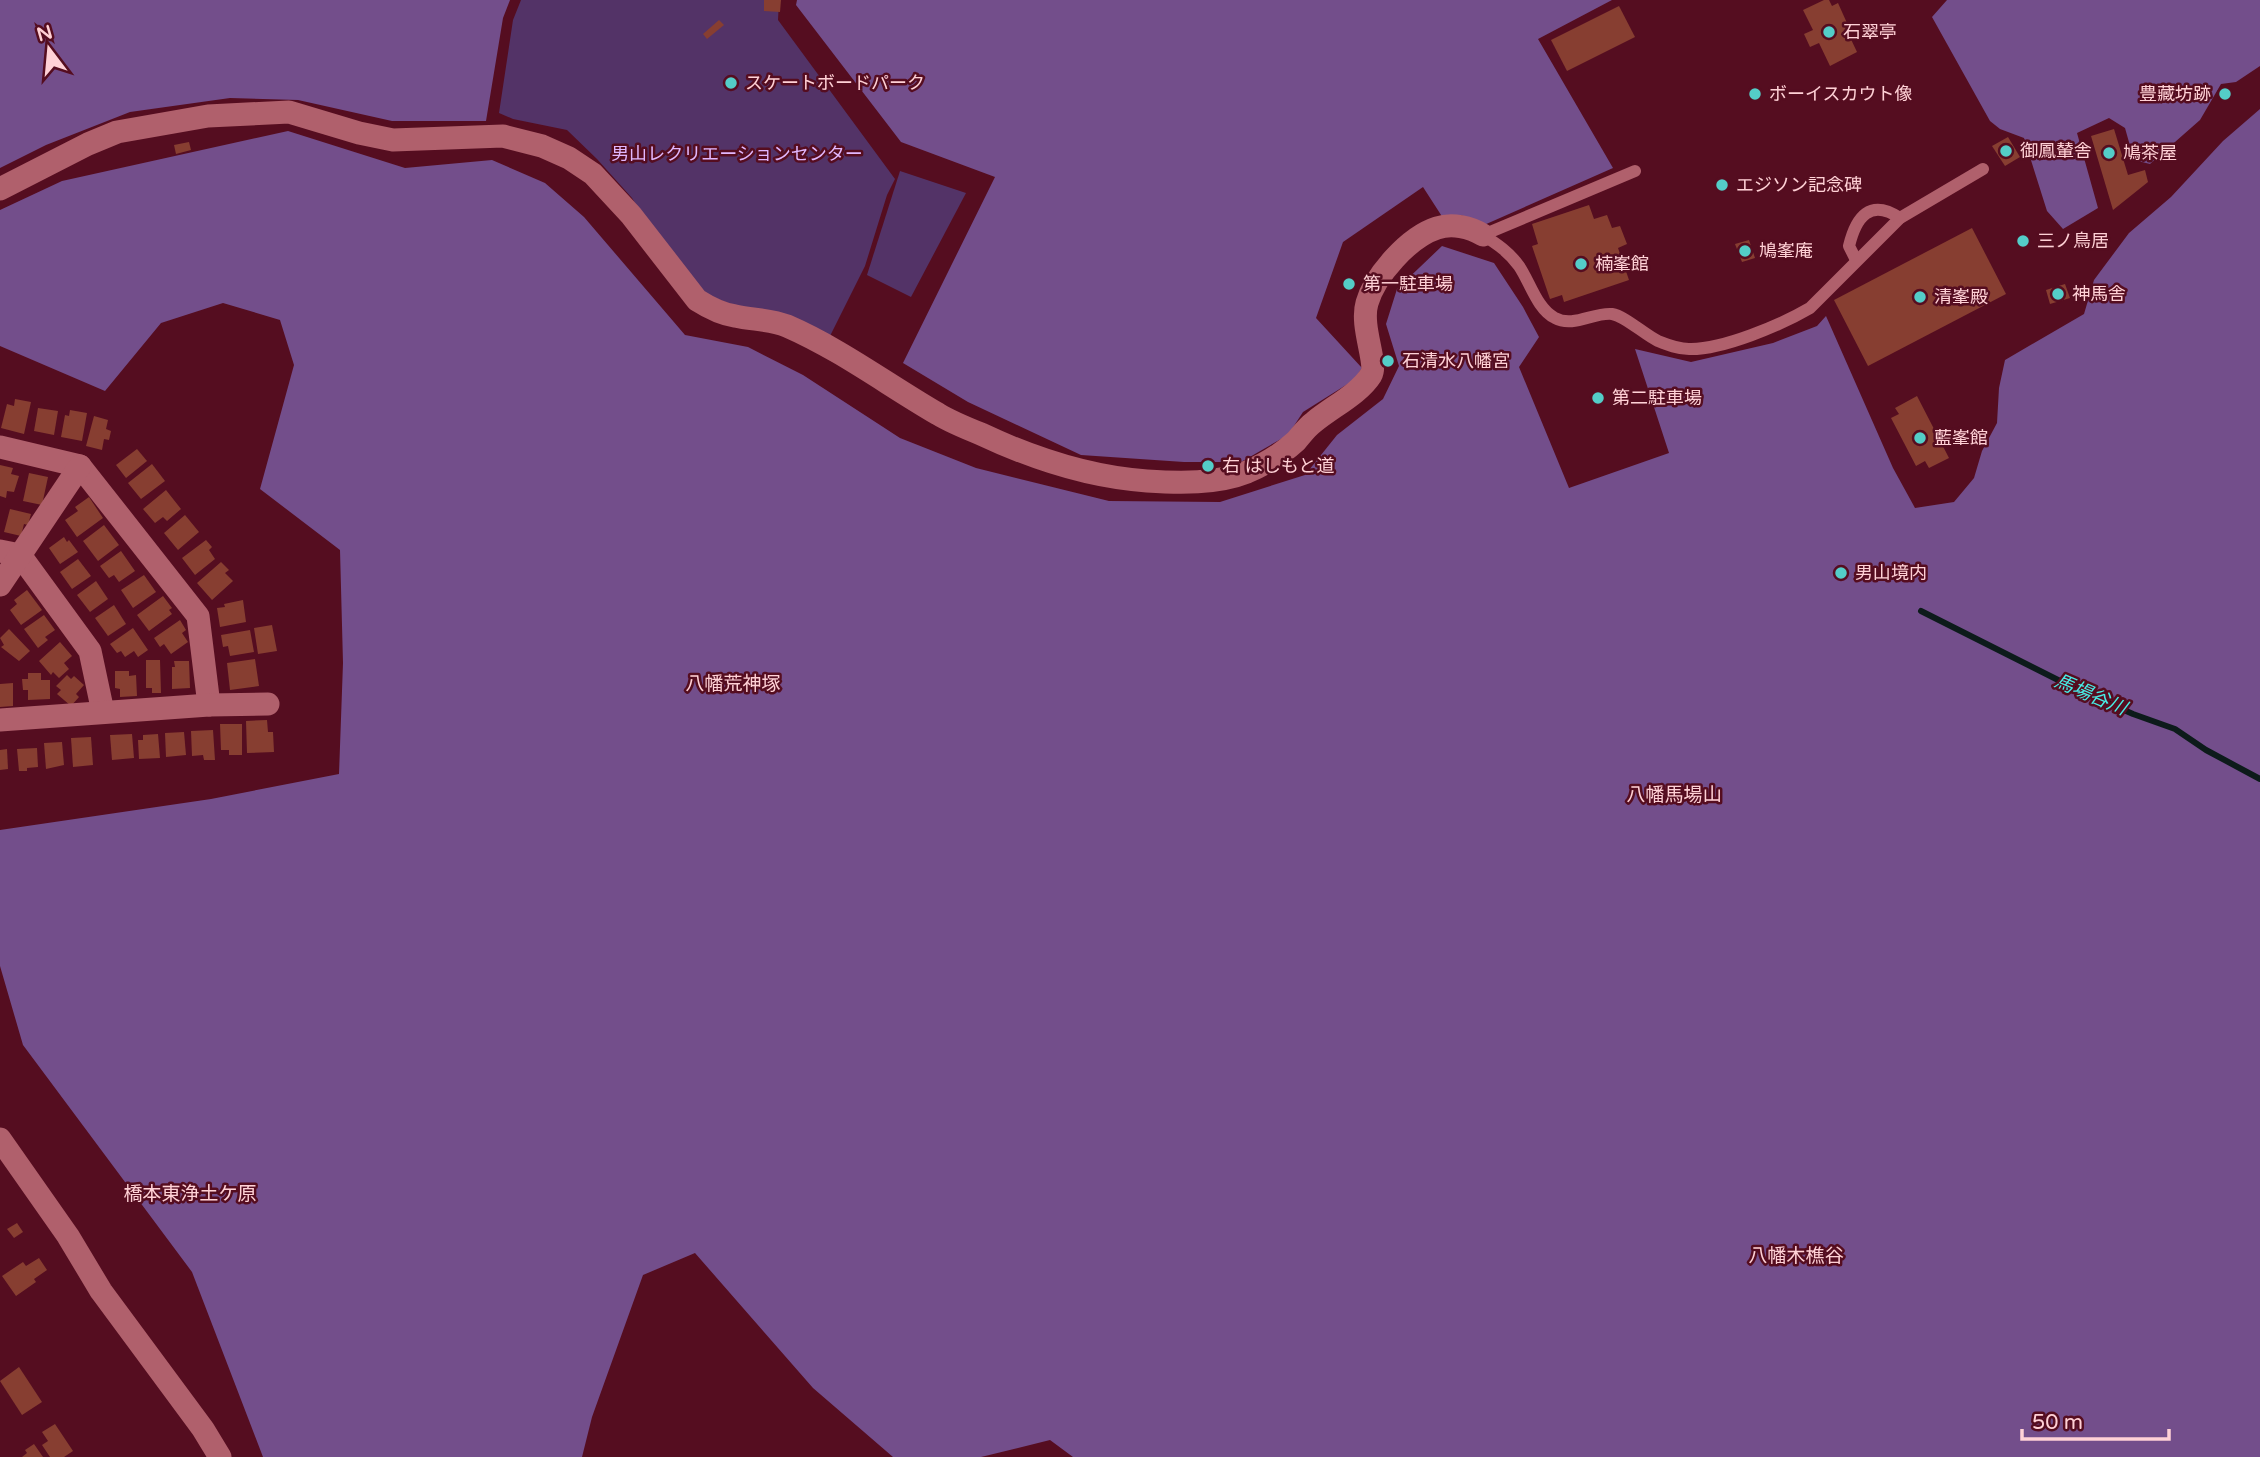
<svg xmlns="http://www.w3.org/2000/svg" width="2260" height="1457" font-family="'Varela Round','Noto Sans JP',sans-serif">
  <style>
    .green { fill: #533367 }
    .forest { fill: #734e8b }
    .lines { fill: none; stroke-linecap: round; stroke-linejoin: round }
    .stream { stroke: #0d1b1b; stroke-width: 6 }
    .building { fill: #873e31 }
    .service { stroke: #b0606c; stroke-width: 12 }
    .minor { stroke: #b0606c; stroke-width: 23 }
    .poi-dot { fill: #54cdc8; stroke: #550d20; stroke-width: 2.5 }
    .labels { text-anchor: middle; stroke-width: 5; stroke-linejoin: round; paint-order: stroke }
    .poi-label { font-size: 18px; fill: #ffd1d6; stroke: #550d20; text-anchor: start }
    .park-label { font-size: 18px; fill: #e1b7fe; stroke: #550d20 }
    .neighbourhood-label { font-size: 19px; fill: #ffd1d6; stroke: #550d20 }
    .water-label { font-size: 19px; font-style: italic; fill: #48ede6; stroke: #550d20 }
  </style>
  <rect width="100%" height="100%" fill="#550d20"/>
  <!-- green -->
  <g class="green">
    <path d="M521,0H779L778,20L895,179L887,195L865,266L828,340L712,297L702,291L643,216L632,198L597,159L567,130L513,119L499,113L513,20Z"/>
    <path d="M900,171L966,193L911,297L867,275Z"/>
  </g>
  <!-- forest -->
  <g class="forest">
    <path d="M0,0H510L503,18L486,121H392L298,100L230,98L130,112L46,145L0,168Z"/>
    <path d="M797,0H1612L1538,39L1613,168L1484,225L1461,215L1443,218L1423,187L1343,242L1316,318L1362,368L1354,380L1303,412L1288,435L1241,462H1184L1081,455L968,402L903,363L995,177L901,142L796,5Z"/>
    <path d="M1947,0H2260V66L2236,82L2221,84L2200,120L2150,164L2134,160L2125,128L2109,118L2077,133L2098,208L2063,229L2047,211L2024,138L2000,129L1990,121L1932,17Z"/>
    <path d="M2260,109V1457H1073L1050,1440L981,1457H893L813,1388L695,1253L643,1275L592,1417L582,1457H263L192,1272L23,1045L0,966V830L211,799L339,774L343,663L340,550L260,489L294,365L280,320L223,303L161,323L105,391L0,346V210L62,181L288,131L405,168L492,160L545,183L584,217L685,335L748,347L803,375L900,438L976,468L1109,501L1220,502L1305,475L1337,435L1383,399L1399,366L1386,324L1397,289L1442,246L1494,263L1523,307L1539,337L1519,367L1569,488L1669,453L1635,349L1691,362L1773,343L1817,326L1826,316L1893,468L1915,508L1954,502L1974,478L1982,451L1997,423L1999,388L2005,360L2084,314L2094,280L2129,233L2171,197L2223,141Z"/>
  </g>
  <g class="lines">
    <!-- stream -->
    <path class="stream" d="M1921,611L2072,687L2133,714L2175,729L2206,750L2260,779"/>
  </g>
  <!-- building -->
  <g class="building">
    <path d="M764,0H781L780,12L764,11Z"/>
    <path d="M1824,0H1829L1832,6L1838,3L1851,32L1848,33L1857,52L1830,66L1819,43L1810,47L1804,34L1813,30L1803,10Z"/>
    <path d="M1619,6L1635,37L1567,71L1551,40Z"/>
    <path d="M719,20L724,25L707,39L703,34Z"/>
    <path d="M2114,129L2128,175L2145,170L2148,182L2113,210L2091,136Z"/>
    <path d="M2008,137L2020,157L2005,166L1992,146Z"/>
    <path d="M189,142L191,150L176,154L174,145Z"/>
    <path d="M1589,205L1594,219L1607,215L1612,228L1620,226L1627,244L1618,248L1629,280L1564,302L1562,295L1550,299L1532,246L1538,244L1532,224Z"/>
    <path d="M1972,228L2006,294L1868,366L1834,300Z"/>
    <path d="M1749,240L1755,258L1742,262L1735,244Z"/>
    <path d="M2065,284L2070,298L2050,304L2046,290Z"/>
    <path d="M1917,396L1949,458L1929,468L1925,461L1916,466L1891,418L1899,414L1895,408Z"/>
    <path d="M15,399L31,402L24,434L1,428L7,404L14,406Z"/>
    <path d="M38,408L58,411L54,435L34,431Z"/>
    <path d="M70,410L87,413L82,441L61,437L65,415L69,416Z"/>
    <path d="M94,416L108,420L106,429L111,431L109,440L104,439L102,450L86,446Z"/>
    <path d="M137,449L147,461L126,478L116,465Z"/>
    <path d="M152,464L165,481L141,499L128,483Z"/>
    <path d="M0,465L13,468L11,474L19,476L14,492L7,491L6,498L0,496Z"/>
    <path d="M29,473L48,477L42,505L23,501Z"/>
    <path d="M166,490L181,509L167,521L163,517L155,523L143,509Z"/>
    <path d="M89,497L103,518L77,537L65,520L78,511L75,507Z"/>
    <path d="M10,509L31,514L28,525L24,524L21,536L4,532Z"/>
    <path d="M185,515L199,532L178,550L164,533Z"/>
    <path d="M104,525L119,545L98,561L83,541Z"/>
    <path d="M64,537L67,542L69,540L78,552L60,564L49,548Z"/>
    <path d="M206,540L212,547L209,550L215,559L195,575L182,558Z"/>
    <path d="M121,551L135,571L119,582L114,575L109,578L100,566Z"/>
    <path d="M78,559L91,576L72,589L60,572Z"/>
    <path d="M221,562L229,570L225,573L233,581L212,600L197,583Z"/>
    <path d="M144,575L156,592L133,608L121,590Z"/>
    <path d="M96,581L108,599L90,612L77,595Z"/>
    <path d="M27,590L42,610L21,625L10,610L17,604L14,600Z"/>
    <path d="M163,596L172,608L169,610L172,614L149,631L137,615Z"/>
    <path d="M243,600L246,622L220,627L217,608L225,607L224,604Z"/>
    <path d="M114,605L126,624L108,636L95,618Z"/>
    <path d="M44,615L55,630L45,637L48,640L38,648L24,629Z"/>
    <path d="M180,620L186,630L182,633L188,642L171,654L164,644L160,647L154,638Z"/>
    <path d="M272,625L277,651L258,654L254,628Z"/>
    <path d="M133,628L148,650L138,657L134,651L125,657L121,651L117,653L110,644Z"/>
    <path d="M9,629L30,651L19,661L1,647L4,645L0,638Z"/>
    <path d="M250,630L254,652L230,656L228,646L223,647L221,635Z"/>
    <path d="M60,642L72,656L64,663L69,669L59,678L53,672L51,675L39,661Z"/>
    <path d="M255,659L259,686L230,690L227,663Z"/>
    <path d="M146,660H160L161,693H152V688H146Z"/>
    <path d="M174,661H189L190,688L172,689V667H175Z"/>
    <path d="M115,671H129V676L136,675L137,696L120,697V689L115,688Z"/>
    <path d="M28,673H41V680H50V699L28,700V690H23L22,679H28Z"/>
    <path d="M67,675L71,679L74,676L84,685L76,694L79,697L71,706L57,694L61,690L56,686Z"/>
    <path d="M13,683V706L0,707V684Z"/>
    <path d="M267,720L268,732H273L274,752L247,753L246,721Z"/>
    <path d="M220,724H242V755H229V750H221Z"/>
    <path d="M213,730L215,760H204L203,755L192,756L191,731Z"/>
    <path d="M184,732L186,755L166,757L165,733Z"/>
    <path d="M132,734L134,758L112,760L110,735Z"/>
    <path d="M158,734L160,758L139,759L138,740H143V735Z"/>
    <path d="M91,737L93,765L73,767L71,738Z"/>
    <path d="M62,742L64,765L46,769L44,743Z"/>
    <path d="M37,748L38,767L27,768V771H19L17,749Z"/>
    <path d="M7,749L8,769L0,770V750Z"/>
    <path d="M17,1223L23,1232L14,1238L7,1229Z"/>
    <path d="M39,1258L47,1270L34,1279L36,1282L16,1296L2,1276L23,1262L26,1266Z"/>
    <path d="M19,1367L42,1402L22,1415L0,1381Z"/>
    <path d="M55,1424L73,1451L64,1457H50L42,1445L48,1441L42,1432Z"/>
    <path d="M34,1444L43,1457H22L27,1453L25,1450Z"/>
  </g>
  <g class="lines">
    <!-- service -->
    <g class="service">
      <path d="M1483,235C1497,244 1509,252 1519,266C1530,282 1537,309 1555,318C1573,328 1594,312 1612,314C1625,316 1645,335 1658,341C1668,345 1678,349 1689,349C1722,350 1781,325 1810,308L1900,218L1983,169"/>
      <path d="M1483,235L1635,171"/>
      <path d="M1856,260L1849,246C1856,217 1870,198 1900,218"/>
    </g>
    <!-- minor -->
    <g class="minor">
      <path d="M0,189L88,144L117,132L208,116L289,112L359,133L393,140L503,136L542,146L569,158L593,174L631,215L697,300C708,307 721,314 735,316C753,320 770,319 787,326C840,349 888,385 938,414C951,422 966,428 981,434C1034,459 1088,477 1147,481C1179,483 1217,484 1247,472C1263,465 1283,453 1296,441C1302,434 1307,427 1314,422C1332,407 1359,394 1371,375C1378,363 1360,327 1367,303C1375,275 1409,237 1437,228C1452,223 1470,227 1483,235"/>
      <path d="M0,447L80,466L198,616L209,705"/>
      <path d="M0,551L20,555L90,651L103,712"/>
      <path d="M0,585L80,466"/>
      <path d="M0,720L209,705L268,704"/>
      <path d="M0,1139L68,1236L101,1291L203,1429L220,1457"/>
    </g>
  </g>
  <!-- markers -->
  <g class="poi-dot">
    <circle cx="1829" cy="32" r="7"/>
    <circle cx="731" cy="83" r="7"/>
    <circle cx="1755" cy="94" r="7"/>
    <circle cx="2225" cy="94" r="7"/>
    <circle cx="2006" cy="151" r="7"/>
    <circle cx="2109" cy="153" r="7"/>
    <circle cx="1722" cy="185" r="7"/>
    <circle cx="2023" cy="241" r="7"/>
    <circle cx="1745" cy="251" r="7"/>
    <circle cx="1581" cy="264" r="7"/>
    <circle cx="1349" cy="284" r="7"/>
    <circle cx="2058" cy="294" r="7"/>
    <circle cx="1920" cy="297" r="7"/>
    <circle cx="1388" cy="361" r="7"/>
    <circle cx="1598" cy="398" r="7"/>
    <circle cx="1920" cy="438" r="7"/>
    <circle cx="1208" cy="466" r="7"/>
    <circle cx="1841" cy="573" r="7"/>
  </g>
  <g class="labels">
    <!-- poi labels -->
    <g class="poi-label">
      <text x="1843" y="38">石翠亭</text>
      <text x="745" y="89">スケートボードパーク</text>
      <text x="1769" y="100">ボーイスカウト像</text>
      <text x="2211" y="100" text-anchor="end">豊藏坊跡</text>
      <text x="2020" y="157">御鳳輦舎</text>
      <text x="2123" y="159">鳩茶屋</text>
      <text x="1736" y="191">エジソン記念碑</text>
      <text x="2037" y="247">三ノ鳥居</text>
      <text x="1759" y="257">鳩峯庵</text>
      <text x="1595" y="270">楠峯館</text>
      <text x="1363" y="290">第一駐車場</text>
      <text x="2072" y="300">神馬舎</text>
      <text x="1934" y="303">清峯殿</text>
      <text x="1402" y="367">石清水八幡宮</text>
      <text x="1612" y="404">第二駐車場</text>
      <text x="1934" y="444">藍峯館</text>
      <text x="1222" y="472">右 はしもと道</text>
      <text x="1855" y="579">男山境内</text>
    </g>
    <!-- park labels -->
    <g class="park-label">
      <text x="737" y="160">男山レクリエーションセンター</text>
    </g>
    <!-- neighbourhood labels -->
    <g class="neighbourhood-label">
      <text x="733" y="690">八幡荒神塚</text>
      <text x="1674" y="801">八幡馬場山</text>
      <text x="190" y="1200">橋本東浄土ケ原</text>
      <text x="1796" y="1262">八幡木樵谷</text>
    </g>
    <!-- water labels -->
    <g class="water-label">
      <text transform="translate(2091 694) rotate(23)" y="7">馬場谷川</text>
    </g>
  </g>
  <!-- north arrow -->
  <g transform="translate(49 49) rotate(344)" stroke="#550d20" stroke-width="5" paint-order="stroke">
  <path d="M0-5L12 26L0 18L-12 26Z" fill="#ffd1d6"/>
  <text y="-10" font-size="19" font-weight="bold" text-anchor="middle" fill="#ffd1d6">N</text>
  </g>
  <!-- scale -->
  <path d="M2022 1429v10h147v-10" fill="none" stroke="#ffd1d6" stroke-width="3.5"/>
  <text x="2032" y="1429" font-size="21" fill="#ffd1d6" stroke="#550d20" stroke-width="5" paint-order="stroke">50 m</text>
</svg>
